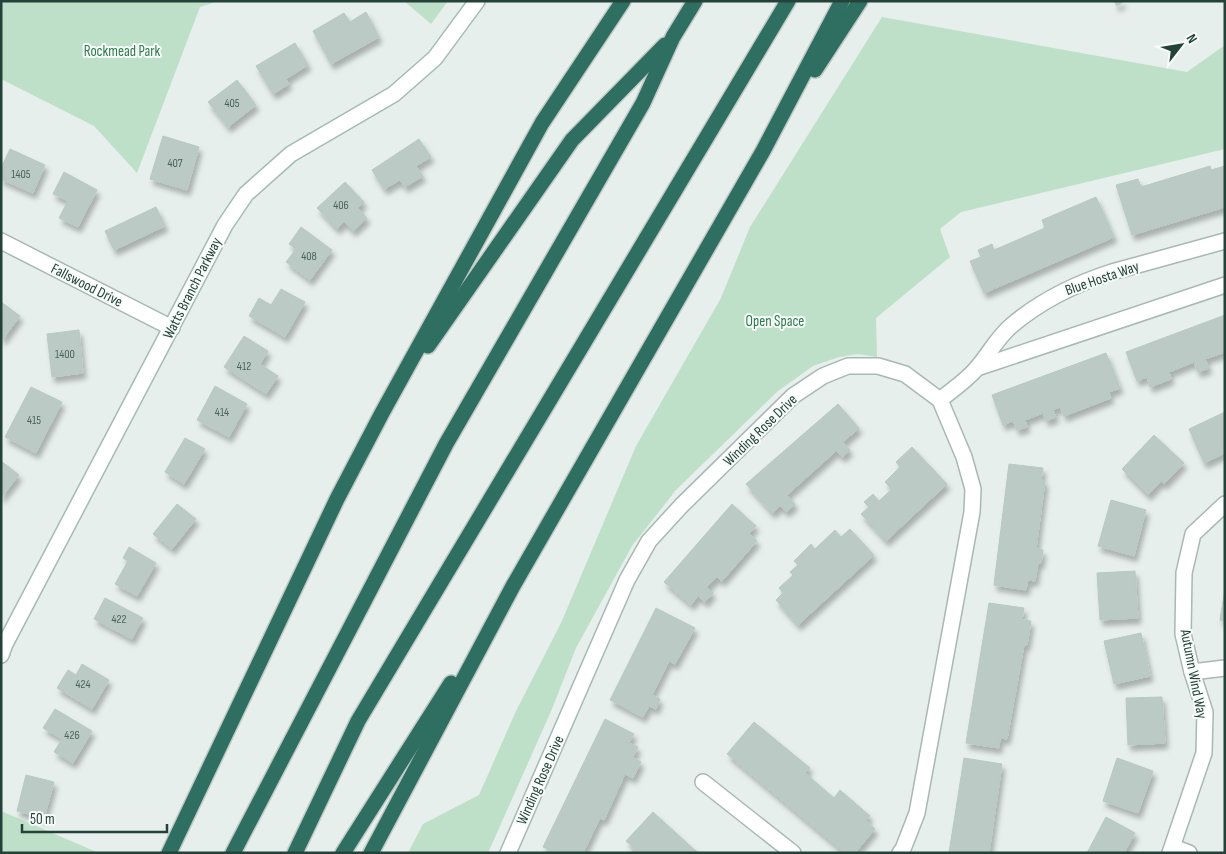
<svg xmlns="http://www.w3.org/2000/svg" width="1226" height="854" font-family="'Sofia Sans Condensed',sans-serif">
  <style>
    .green { fill: #bfe0c8 }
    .building { fill: #bbcac4; stroke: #b8c9c2; filter: url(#shadow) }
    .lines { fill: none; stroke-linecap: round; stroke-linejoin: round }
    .street-casing { stroke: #a8b8b2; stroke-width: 18 }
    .secondary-casing { stroke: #a4bbb3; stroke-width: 18 }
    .highway-casing { stroke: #c2cac8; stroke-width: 18 }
    .street { stroke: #fff; stroke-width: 15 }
    .secondary { stroke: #fff; stroke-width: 15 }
    .highway { stroke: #2f6f62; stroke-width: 15 }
    .labels { text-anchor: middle; stroke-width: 4; stroke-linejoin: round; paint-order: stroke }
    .number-label { font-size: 12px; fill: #4a645c }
    .park-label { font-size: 15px; fill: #2d7a4b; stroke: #f7fbf9 }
    .street-label { font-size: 15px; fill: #24423a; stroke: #f7fbf9 }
  </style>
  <defs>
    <filter id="shadow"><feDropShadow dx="3" dy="5.5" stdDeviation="2.5" flood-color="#0004"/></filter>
  </defs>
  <rect width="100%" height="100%" fill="#e6efeb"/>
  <!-- green -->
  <g class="green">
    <path d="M1,1H219L200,7L137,173L94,126L1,79Z"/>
    <path d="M404,1H448L431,24Z"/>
    <path d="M882,17L1187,72L1225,45V149L961,212L940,229L950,257L876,318L877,357L858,354L839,357L813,366L778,391L676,490L632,546L576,648L552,709L488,853H408L423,824L479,795L516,711L561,623L636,446L721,298L750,227Z"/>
    <path d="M1,811L99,853H1Z"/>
  </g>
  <!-- building -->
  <g class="building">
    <path d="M1114,1H1124L1117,6Z"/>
    <path d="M366,12L379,37L331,64L313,31L344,13L350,22Z"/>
    <path d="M295,43L308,65L286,79L289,84L273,94L256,66Z"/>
    <path d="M237,80L256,105L228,127L208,102Z"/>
    <path d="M163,136L199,147L187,190L150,179Z"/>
    <path d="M419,139L431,157L416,166L423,176L405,187L400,180L384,189L372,170Z"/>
    <path d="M10,149L45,165L33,193L1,179V168Z"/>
    <path d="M1210,166L1211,170L1225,166V207L1132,235L1116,185L1138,179L1141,187Z"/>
    <path d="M64,172L97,190L78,227L59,218L68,201L53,194Z"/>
    <path d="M345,182L364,202L358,208L367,218L353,231L344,222L337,229L317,208Z"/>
    <path d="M1096,197L1114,237L984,293L970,261L981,257L978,250L992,244L994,250L1045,228L1042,220Z"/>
    <path d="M156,207L165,226L114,250L105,231Z"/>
    <path d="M301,227L332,250L310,280L286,262L296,249L289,244Z"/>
    <path d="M281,289L305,302L285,337L249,316L259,298L271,305Z"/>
    <path d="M1,302L20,316L3,339L1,338Z"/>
    <path d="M1225,315V352L1205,359L1209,368L1198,372L1194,362L1169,372L1171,379L1150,387L1147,377L1137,381L1126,352Z"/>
    <path d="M79,330L83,373L52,377L47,334Z"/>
    <path d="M244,336L268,351L260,364L278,376L266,394L224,367Z"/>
    <path d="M1106,353L1120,388L1109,392L1111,398L1064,416L1060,407L1053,410L1056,417L1046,421L1043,413L1025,420L1027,427L1017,430L1013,421L1003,425L992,395Z"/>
    <path d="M215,386L247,404L229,437L197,420Z"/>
    <path d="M31,387L62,402L36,453L5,437Z"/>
    <path d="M838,404L859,428L843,442L850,450L842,457L836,451L787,495L795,504L786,512L780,506L772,513L746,484Z"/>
    <path d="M1225,412V453L1204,463L1189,429Z"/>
    <path d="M1154,435L1184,463L1164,484L1161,481L1148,495L1122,469Z"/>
    <path d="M185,438L205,449L184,484L165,472Z"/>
    <path d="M912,447L947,484L886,541L861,514L869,507L864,502L873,494L879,501L892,489L885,482L900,467L896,462Z"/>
    <path d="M1,461L19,475L1,498Z"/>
    <path d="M1009,464L1043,468L1041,480L1045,481L1036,549L1043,550L1041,563H1038L1035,581L1028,580L1026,590L994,585Z"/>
    <path d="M1111,500L1146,510L1134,556L1098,546Z"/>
    <path d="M177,504L196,519L172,549L153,534Z"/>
    <path d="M732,504L756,526L749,534L757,541L722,581L717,577L707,587L713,593L705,602L698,596L691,605L664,582Z"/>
    <path d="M850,529L874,555L798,625L776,600L783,593L779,588L793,575L790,572L798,565L794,561L811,544L815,549L835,530L841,537Z"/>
    <path d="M129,547L156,563L137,596L115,584L128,561L123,558Z"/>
    <path d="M1135,571L1138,618L1100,620L1097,573Z"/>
    <path d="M1225,589V621L1220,620Z"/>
    <path d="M105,598L143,618L132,639L94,619Z"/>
    <path d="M989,603L1024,608L1022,620L1031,621L1027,645H1024L1007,739L1000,738L999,748L966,743Z"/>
    <path d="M656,608L695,628L675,664L669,661L652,695L660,699L656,709L649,706L643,717L610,700Z"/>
    <path d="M1141,633L1150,676L1114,684L1104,641Z"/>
    <path d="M82,664L109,680L92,709L57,688L68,670L76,675Z"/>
    <path d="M1162,697L1165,743L1128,745L1126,698Z"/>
    <path d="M55,709L92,731L73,763L54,752L62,739L43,728Z"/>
    <path d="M605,719L634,734L629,743L638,747L633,757L641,762L633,778L625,774L604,820L600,818L583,853H556L543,847Z"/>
    <path d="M754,722L810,768L805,773L834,798L840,790L870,816L866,821L875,829L855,853H845L727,754Z"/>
    <path d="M964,758L1002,764L989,853H949Z"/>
    <path d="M1117,758L1153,771L1138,813L1103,801Z"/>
    <path d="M26,775L54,782L44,818L17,811Z"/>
    <path d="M653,812L698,853H631L635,849L626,841Z"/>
    <path d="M1106,817L1135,833L1124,853H1087Z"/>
  </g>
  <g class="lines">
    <!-- street casing -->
    <g class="street-casing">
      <g id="street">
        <path d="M1,241L172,328"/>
        <path d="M977,368L1225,285"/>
        <path d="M940,400C952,390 967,380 977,368C989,354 997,338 1011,326C1040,301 1075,284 1112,272L1225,241"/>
        <path d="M1192,672L1225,668"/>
        <path d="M703,782L793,853"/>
        <path d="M1173,847L1189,853"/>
        <path d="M508,853L627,580L649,541L682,505L793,396L823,376L848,366H878L905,374L940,400L964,457L973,489L972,512L917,813L903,849L900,853"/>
        <path d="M1170,853L1204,753L1205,712L1192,672L1183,634L1184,573L1193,534L1225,504"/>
      </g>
    </g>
    <!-- secondary casing -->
    <g class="secondary-casing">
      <path id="secondary" d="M1,655L5,644L225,225L246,194L291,154L394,94L435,58L477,1"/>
    </g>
    <!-- highway casing -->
    <g class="highway-casing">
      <g id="highway">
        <path d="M815,70L860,1"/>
        <path d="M428,346L572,140L665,45"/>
        <path d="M169,853L337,499L382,413L542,123L623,1"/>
        <path d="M233,853L446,444L643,103L673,37L695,1"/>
        <path d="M295,853L358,721L788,1"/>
        <path d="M343,853L451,683"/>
        <path d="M371,853L513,586L763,151L842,1"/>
      </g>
    </g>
    <!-- street -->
    <use href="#street" class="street"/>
    <!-- secondary -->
    <use href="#secondary" class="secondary"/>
    <!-- highway -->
    <use href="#highway" class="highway"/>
  </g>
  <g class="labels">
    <!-- number labels -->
    <g class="number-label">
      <text x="232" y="107">405</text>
      <text x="175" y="167">407</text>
      <text x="21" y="178">1405</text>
      <text x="341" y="209">406</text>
      <text x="309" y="260">408</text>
      <text x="65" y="358">1400</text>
      <text x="244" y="370">412</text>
      <text x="222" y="416">414</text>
      <text x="34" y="424">415</text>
      <text x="119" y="623">422</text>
      <text x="83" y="688">424</text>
      <text x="72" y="739">426</text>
    </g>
    <!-- park labels -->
    <g class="park-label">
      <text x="122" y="56">Rockmead Park</text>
      <text x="775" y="326">Open Space</text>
    </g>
    <!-- street labels -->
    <g class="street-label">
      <text transform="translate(1102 278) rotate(-19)" y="5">Blue Hosta Way</text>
      <text transform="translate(87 285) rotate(27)" y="5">Fallswood Drive</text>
      <text transform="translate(192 288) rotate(-63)" y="5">Watts Branch Parkway</text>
      <text transform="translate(760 430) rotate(-44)" y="5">Winding Rose Drive</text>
      <text transform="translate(1194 674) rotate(79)" y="5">Autumn Wind Way</text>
      <text transform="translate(540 780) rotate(-66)" y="5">Winding Rose Drive</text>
    </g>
  </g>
  <!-- border -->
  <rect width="1226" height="854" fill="none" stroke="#24423a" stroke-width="5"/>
  <!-- north arrow -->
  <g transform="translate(1181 45) rotate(59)" stroke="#f7fbf9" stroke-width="4" paint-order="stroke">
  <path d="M0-4L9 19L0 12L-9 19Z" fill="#24423a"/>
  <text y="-8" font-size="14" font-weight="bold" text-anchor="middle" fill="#24423a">N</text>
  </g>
  <!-- scale -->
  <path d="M22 824v8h145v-8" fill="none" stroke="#24423a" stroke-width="2.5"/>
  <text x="30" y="824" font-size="15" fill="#24423a" stroke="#f7fbf9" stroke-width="4" paint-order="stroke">50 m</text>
</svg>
